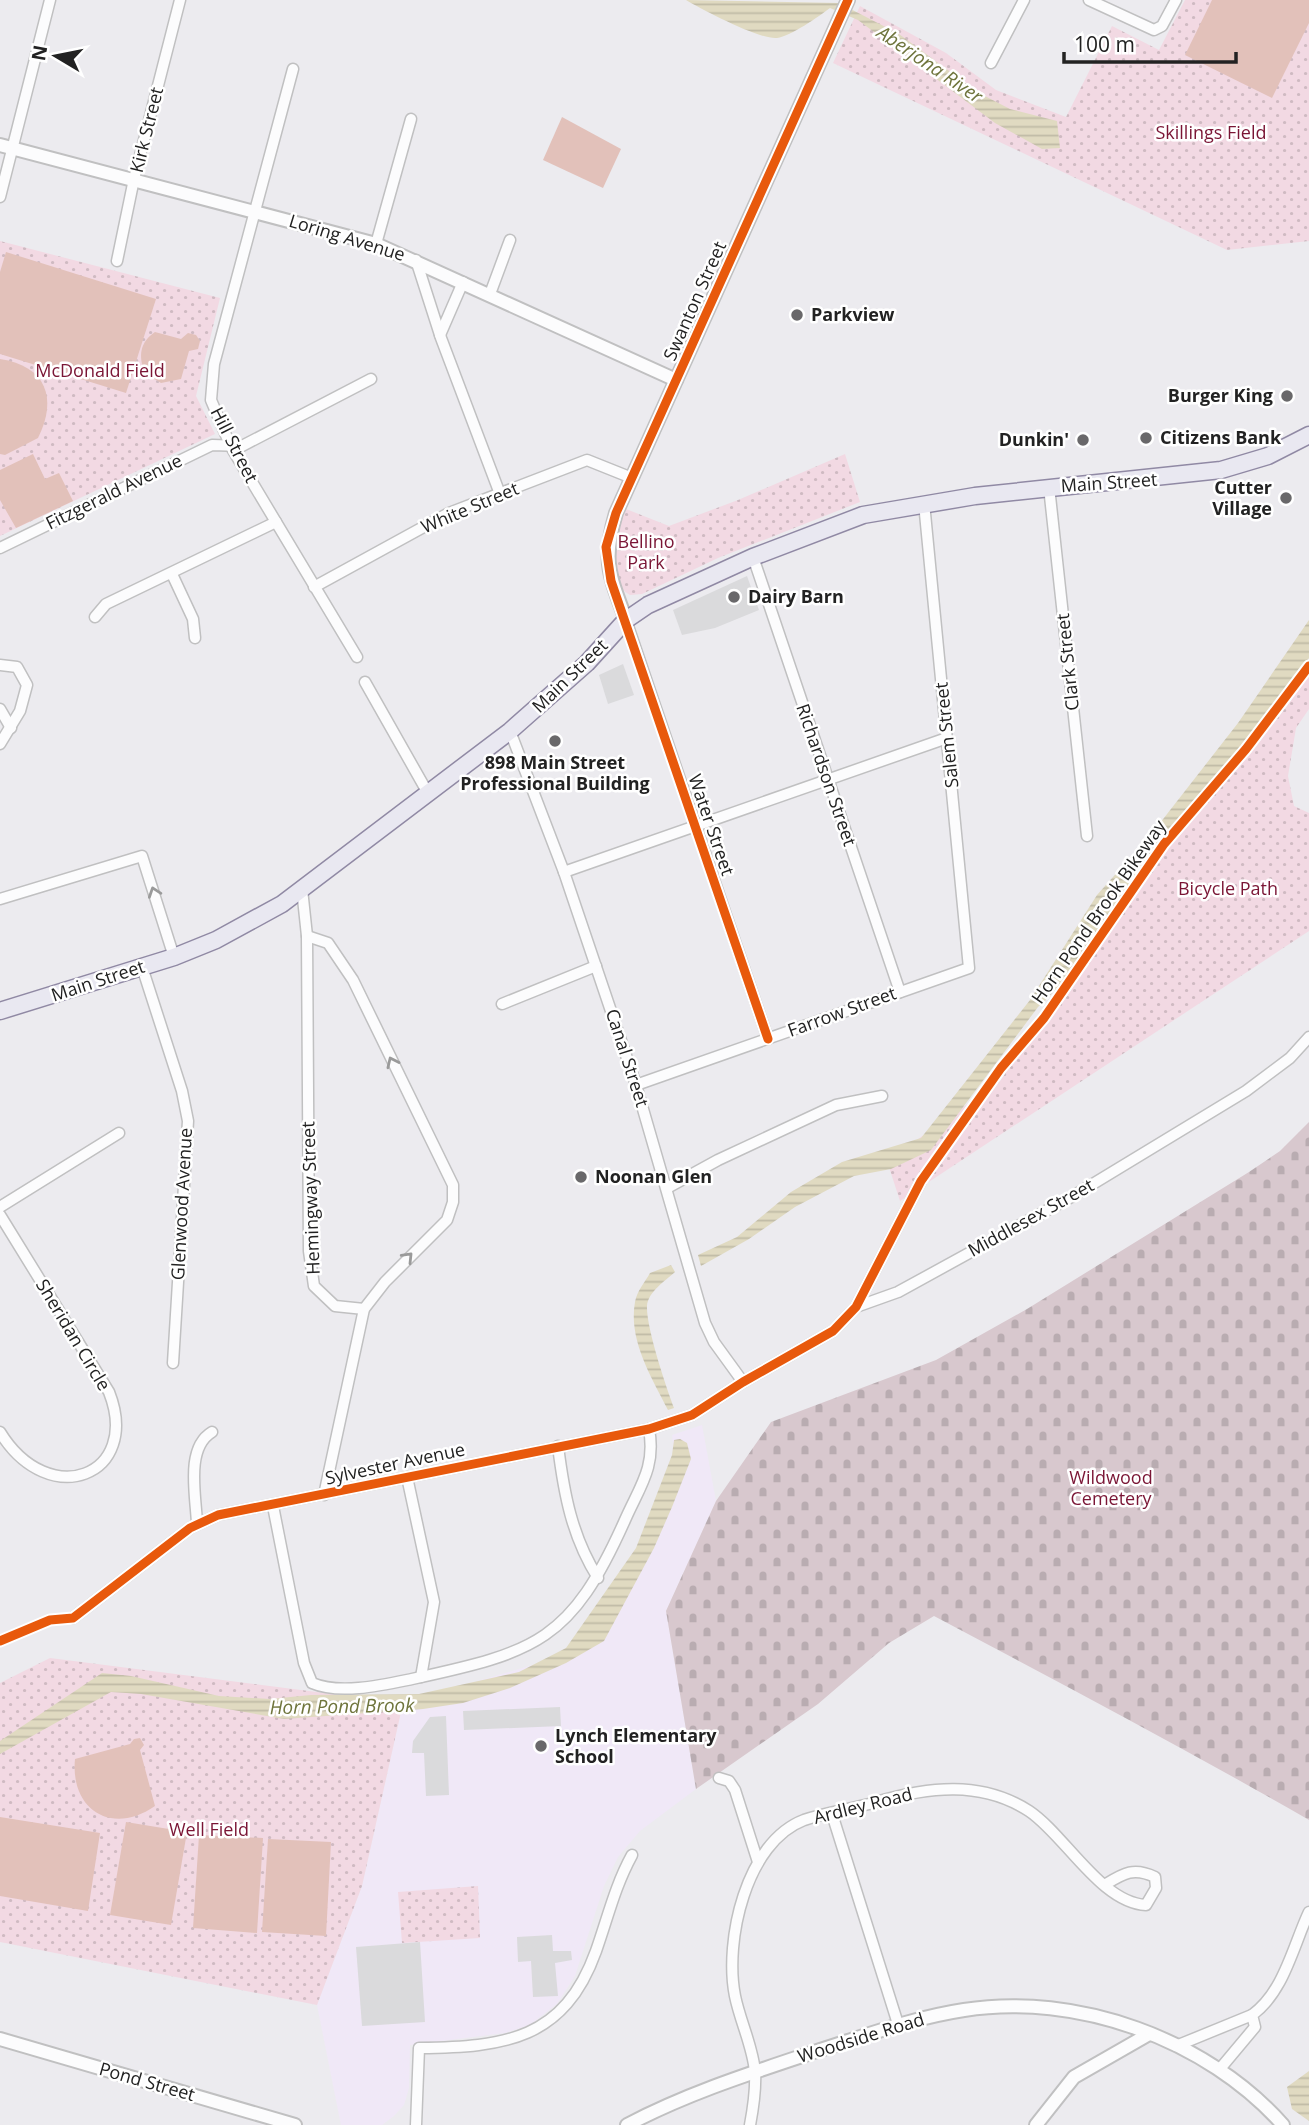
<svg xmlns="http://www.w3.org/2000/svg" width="1309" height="2125" font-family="'Open Sans',sans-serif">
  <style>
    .education { fill: #f0e8f7 }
    .cemetery { fill: url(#cemetery-stones) }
    .park { fill: url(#park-dots) }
    .pitch { fill: #e2c1ba }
    .parking { fill: #dadadc }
    .water { fill: url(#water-rules) }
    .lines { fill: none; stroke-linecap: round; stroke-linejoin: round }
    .minor-casing { stroke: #c0c0c1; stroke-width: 13 }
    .tertiary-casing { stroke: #c0c0c1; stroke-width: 16 }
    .primary-casing { stroke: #9089a4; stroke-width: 19 }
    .minor { stroke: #fcfcfd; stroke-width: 10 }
    .tertiary { stroke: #fcfcfd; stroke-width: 12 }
    .primary { stroke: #e9e8f1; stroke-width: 16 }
    .cycleway-casing { stroke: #fff; stroke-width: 13 }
    .cycleway { stroke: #e8590c; stroke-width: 9 }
    .oneway { stroke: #9a9a9a }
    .poi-dot { fill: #69686a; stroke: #fff; stroke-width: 2.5 }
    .labels { text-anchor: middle; stroke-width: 5; stroke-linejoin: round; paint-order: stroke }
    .street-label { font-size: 18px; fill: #222; stroke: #fff }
    .park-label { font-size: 18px; fill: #7a1535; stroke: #fff }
    .poi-label { font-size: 18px; font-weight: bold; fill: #222; stroke: #fff; text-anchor: start }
    .water-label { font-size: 19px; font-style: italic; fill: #6f753d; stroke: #fff }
  </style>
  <defs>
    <pattern id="cemetery-stones" width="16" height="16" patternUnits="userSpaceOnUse" patternTransform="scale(1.75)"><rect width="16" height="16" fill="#d8c8ce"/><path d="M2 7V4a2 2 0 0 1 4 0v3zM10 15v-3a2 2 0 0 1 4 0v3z" fill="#b9acb1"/></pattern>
    <pattern id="park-dots" width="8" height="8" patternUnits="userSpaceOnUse" patternTransform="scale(1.75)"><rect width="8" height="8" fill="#f2d9e3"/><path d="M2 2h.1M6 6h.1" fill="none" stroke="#cfbac2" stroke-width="1.8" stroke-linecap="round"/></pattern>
    <pattern id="water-rules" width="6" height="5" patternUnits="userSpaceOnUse" patternTransform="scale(1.75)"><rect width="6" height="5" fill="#e0dac1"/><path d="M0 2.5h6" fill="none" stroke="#c0bba6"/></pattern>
  </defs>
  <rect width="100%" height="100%" fill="#ecebef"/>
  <!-- education -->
  <path class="education" d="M702,1425L716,1501L666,1611L696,1789L640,1831L618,1857L604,1886L575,1976L557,2004L530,2025L505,2033L410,2045L409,2088L404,2105L394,2116L382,2125H341L317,2005L362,1886L403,1703L570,1654L624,1586L676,1467L672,1435Z"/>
  <!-- cemetery -->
  <path class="cemetery" d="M1309,1122V1820C1186,1749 1060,1683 934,1616L889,1643L818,1704L696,1789L666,1611L716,1501L771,1422L936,1360L1027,1309L1249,1172L1280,1151Z"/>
  <!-- park -->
  <g class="park">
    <path d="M1185,0H1309V241L1227,250L833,63L860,6L946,53L996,90L1066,117L1112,26L1159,50Z"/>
    <path d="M0,241L220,298L196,396L215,434L0,536Z"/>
    <path d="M845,454L860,502L718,558L642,594L630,595C602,580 615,530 626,509L669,526L738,500Z"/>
    <path d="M1289,653L1309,670V709L1296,728L1288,776L1294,806L1309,813V931L900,1201L887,1161L1000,1081L1214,769Z"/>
    <path d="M50,1658L403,1703L362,1886L317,2005L0,1942V1683Z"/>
    <path d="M478,1886L480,1938L402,1943L398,1892Z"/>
  </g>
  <!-- pitch -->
  <g class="pitch">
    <path d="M1212,0H1309V23L1272,98L1185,55Z"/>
    <path d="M562,117L621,149L603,188L543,160Z"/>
    <path d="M6,252L156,299L126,393L0,354V272Z"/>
    <path d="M155,332L181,339L188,333L196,335L200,341L198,349L189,351L181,379L161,383L145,373C138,356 140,342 155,332Z"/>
    <path d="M0,359C46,366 58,398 38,438L5,455L0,454Z"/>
    <path d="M33,454L45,479L59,473L73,501L16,528L0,500V470Z"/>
    <path d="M140,1738L144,1745L140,1750L155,1806C112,1836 70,1810 75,1759L130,1744L134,1739Z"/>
    <path d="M0,1817L100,1833L88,1911L0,1896Z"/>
    <path d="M126,1822L187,1832L171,1925L110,1915Z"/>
    <path d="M199,1835L263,1838L257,1933L193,1928Z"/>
    <path d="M268,1839L331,1842L326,1936L262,1932Z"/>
  </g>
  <!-- parking -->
  <g class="parking">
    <path d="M747,576L759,610L715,628L682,635L673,610Z"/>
    <path d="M623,664L634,695L608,704L599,675Z"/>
    <path d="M560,1707L561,1726L464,1730L463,1711Z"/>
    <path d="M446,1716L449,1795L426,1796L424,1753H412L413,1741L430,1717Z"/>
    <path d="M552,1935L553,1951H571L572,1960L555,1963L558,1996L533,1997L531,1961L518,1962L517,1937Z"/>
    <path d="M420,1942L425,2022L362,2026L356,1947Z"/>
  </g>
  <!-- water -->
  <g class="water">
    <path d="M686,0L839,3L899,34L979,93L1010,109L1057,121L1060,148L1042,149L995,123L858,20L830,8C818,17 791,36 777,38C760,40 703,10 686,0Z"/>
    <path d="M1309,620V658L1277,705L1200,795L1113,912C1083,941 1069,982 1038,1007L931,1150L891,1169L854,1176L795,1207L749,1239L701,1266L698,1255L737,1237L791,1192L842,1162L921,1138L1030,1000L1097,895L1153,832L1238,723Z"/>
    <path d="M671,1265L675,1272C665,1281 648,1292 647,1306C646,1327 666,1387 674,1408L668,1410C652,1378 628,1340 635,1302C637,1291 645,1282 650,1273Z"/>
    <path d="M680,1439L687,1443L691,1459L672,1507L654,1548L604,1641L566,1663L510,1688L463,1703L423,1709L284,1719L141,1694L111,1692L0,1754V1741L102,1673L131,1676L219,1696L270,1699L311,1695L419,1694L519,1672L566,1648L636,1548L672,1455L674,1440Z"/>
    <path d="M1309,2071V2121L1292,2109L1287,2087Z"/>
  </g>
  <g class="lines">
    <!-- minor casing -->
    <g class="minor-casing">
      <g id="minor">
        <path d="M1089,0L1154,30L1162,26L1176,0"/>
        <path d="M991,63L1024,0"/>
        <path d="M293,69L214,364L211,400L231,447L357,657"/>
        <path d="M0,197L50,0"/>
        <path d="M376,244L411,119"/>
        <path d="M416,260L441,338L500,494"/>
        <path d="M117,261L134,179L180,0"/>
        <path d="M490,294L510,240"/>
        <path d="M440,335L463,282"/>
        <path d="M1049,487L1087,836"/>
        <path d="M0,548L212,445L242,446L371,379"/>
        <path d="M753,557L900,992"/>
        <path d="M172,574L193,619L195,638"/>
        <path d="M314,587L449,513L587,460L632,478"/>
        <path d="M95,617L106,604L276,522"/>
        <path d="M626,620L768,1039"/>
        <path d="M0,665L17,667L27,685L20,711L0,744"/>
        <path d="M365,682L429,795"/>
        <path d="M0,709L11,728"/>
        <path d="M510,731L564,872L636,1085L705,1323L714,1342L743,1382"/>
        <path d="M564,872L947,738"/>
        <path d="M302,889L307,936L309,1251L314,1286L335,1306L364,1309"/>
        <path d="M0,899L142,856L174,957"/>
        <path d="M307,936L328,943L353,980L453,1185V1202L447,1220L385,1282L364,1309L324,1495"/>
        <path d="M142,967L182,1091L188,1121L173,1363"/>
        <path d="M502,1004L596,966"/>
        <path d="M636,1085L969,968L924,503"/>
        <path d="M667,1188L718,1160L836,1105L882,1096"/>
        <path d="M0,1207L119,1133"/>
        <path d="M0,1215L109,1392C142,1476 49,1512 0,1432"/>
        <path d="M856,1307L921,1181"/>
        <path d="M558,1446C564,1494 572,1537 598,1578"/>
        <path d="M407,1477L434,1602L421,1677"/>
        <path d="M273,1506L304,1663L312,1683C340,1695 383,1685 412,1679C537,1652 571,1641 625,1520C640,1486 656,1467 649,1429"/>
        <path d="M197,1524C196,1496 185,1448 212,1432"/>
        <path d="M73,1618L190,1528L218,1515L649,1429L692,1415L743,1382L833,1331L856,1307L898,1292L1073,1196L1246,1091L1290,1058L1309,1037"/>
        <path d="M719,1778L729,1781L735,1790L758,1862"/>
        <path d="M832,1814L898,2024"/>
        <path d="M1176,2046L1252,2015"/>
        <path d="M1219,2070L1255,2027L1252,2015C1284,1992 1293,1946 1309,1912"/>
        <path d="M416,2125L419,2048C505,2047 564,2040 596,1951C608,1917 615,1886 632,1855"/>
        <path d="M750,2125C753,2109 756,2089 755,2072C753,2047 740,2021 735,1996C724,1941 746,1842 804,1820C827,1812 853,1809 876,1802C928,1787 981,1780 1029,1811C1065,1835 1101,1903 1146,1905L1156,1888L1155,1877C1134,1867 1124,1873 1106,1884"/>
      </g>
    </g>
    <!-- tertiary casing -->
    <g class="tertiary-casing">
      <g id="tertiary">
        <path d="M0,145L376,244L676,380"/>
        <path d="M626,620C609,574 602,561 616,513L848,0"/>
        <path d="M0,2039L295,2125"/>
        <path d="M627,2125C686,2094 748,2074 811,2053C862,2037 911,2018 964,2010C1076,1992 1207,2039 1283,2125"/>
        <path d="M1036,2125L1074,2077L1149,2034"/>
      </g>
    </g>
    <!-- primary casing -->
    <g class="primary-casing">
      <path id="primary" d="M0,1011L174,957L216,940L282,904L510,731L587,663L626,620L648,605L753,557L863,515L975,496L1221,470L1268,456L1309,435"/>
    </g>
    <!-- minor -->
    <use href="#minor" class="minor"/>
    <!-- tertiary -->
    <use href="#tertiary" class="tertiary"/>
    <!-- primary -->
    <use href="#primary" class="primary"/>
    <!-- cycleway casing -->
    <g class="cycleway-casing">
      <g id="cycleway">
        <path d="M768,1039L611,581L606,547L616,513L848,0"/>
        <path d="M0,1641L50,1620L73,1618L190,1528L218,1515L649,1429L692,1415L743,1382L833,1331L856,1307L921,1181L1001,1068L1044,1018L1164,844L1246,749L1309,666"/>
      </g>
    </g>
    <!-- cycleway -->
    <use href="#cycleway" class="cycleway"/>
  </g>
  <!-- one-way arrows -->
  <defs><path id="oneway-chevron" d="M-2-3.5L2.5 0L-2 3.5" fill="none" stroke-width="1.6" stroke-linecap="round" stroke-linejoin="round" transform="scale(1.75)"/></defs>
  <g class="oneway">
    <use href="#oneway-chevron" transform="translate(154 892) rotate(-109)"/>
    <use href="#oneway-chevron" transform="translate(392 1062) rotate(-115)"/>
    <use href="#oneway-chevron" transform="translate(408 1257) rotate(-46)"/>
  </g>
  <!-- markers -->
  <g class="poi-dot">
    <circle cx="797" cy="315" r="7"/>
    <circle cx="1287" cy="396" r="7"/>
    <circle cx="1146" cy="438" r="7"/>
    <circle cx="1083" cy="440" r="7"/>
    <circle cx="1286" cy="498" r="7"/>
    <circle cx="734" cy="597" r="7"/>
    <circle cx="555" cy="741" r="7"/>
    <circle cx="581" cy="1177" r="7"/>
    <circle cx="541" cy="1746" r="7"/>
  </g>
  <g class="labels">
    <!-- street labels -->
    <g class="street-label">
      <text transform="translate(147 130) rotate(-76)" y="6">Kirk Street</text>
      <text transform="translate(347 238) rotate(17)" y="6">Loring Avenue</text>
      <text transform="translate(695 301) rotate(-66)" y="6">Swanton Street</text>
      <text transform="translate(234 445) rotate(63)" y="6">Hill Street</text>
      <text transform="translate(1109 483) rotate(-4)" y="6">Main Street</text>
      <text transform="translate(114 492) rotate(-26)" y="6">Fitzgerald Avenue</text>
      <text transform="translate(470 508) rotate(-23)" y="6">White Street</text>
      <text transform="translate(1068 662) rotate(-96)" y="6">Clark Street</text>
      <text transform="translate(570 676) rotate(-44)" y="6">Main Street</text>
      <text transform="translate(947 735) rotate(-96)" y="6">Salem Street</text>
      <text transform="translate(826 775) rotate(71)" y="6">Richardson Street</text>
      <text transform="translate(711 825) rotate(71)" y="6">Water Street</text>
      <text transform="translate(1099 912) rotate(-55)" y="6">Horn Pond Brook Bikeway</text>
      <text transform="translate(98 981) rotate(-18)" y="6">Main Street</text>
      <text transform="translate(842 1012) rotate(-20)" y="6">Farrow Street</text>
      <text transform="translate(627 1058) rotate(72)" y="6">Canal Street</text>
      <text transform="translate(311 1198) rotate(-92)" y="6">Hemingway Street</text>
      <text transform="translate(182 1204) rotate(-87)" y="6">Glenwood Avenue</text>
      <text transform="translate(1031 1218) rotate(-29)" y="6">Middlesex Street</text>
      <text transform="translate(73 1335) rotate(59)" y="6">Sheridan Circle</text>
      <text transform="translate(395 1464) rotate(-12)" y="6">Sylvester Avenue</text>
      <text transform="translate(863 1806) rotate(-14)" y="6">Ardley Road</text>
      <text transform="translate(861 2038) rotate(-17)" y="6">Woodside Road</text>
      <text transform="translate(147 2082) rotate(16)" y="6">Pond Street</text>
    </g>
    <!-- park labels -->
    <g class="park-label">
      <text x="1211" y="139">Skillings Field</text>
      <text x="100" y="377">McDonald Field</text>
      <text x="646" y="548">Bellino<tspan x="646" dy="21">Park</tspan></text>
      <text x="1228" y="895">Bicycle Path</text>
      <text x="1111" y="1484">Wildwood<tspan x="1111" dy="21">Cemetery</tspan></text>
      <text x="209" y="1836">Well Field</text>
    </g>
    <!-- poi labels -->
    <g class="poi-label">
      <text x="811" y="321">Parkview</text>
      <text x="1273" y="402" text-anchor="end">Burger King</text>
      <text x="1160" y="444">Citizens Bank</text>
      <text x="1069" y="446" text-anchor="end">Dunkin'</text>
      <text x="1272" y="494" text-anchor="end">Cutter<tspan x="1272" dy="21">Village</tspan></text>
      <text x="748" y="603">Dairy Barn</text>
      <text x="555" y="769" text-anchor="middle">898 Main Street<tspan x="555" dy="21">Professional Building</tspan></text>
      <text x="595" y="1183">Noonan Glen</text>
      <text x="555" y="1742">Lynch Elementary<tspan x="555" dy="21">School</tspan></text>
    </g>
    <!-- water labels -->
    <g class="water-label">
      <text transform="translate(930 64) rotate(34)" y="7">Aberjona River</text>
      <text transform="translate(342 1706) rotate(-1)" y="7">Horn Pond Brook</text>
    </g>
  </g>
  <!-- north arrow -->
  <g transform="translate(56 56) rotate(280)" stroke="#ffffff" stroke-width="5" paint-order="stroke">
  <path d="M0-5L12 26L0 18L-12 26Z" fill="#222222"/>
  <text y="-10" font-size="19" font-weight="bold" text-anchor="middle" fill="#222222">N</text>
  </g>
  <!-- scale -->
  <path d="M1064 52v10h172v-10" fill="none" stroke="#222222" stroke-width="3.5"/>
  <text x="1074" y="52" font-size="21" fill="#222222" stroke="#ffffff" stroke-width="5" paint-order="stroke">100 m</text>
</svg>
